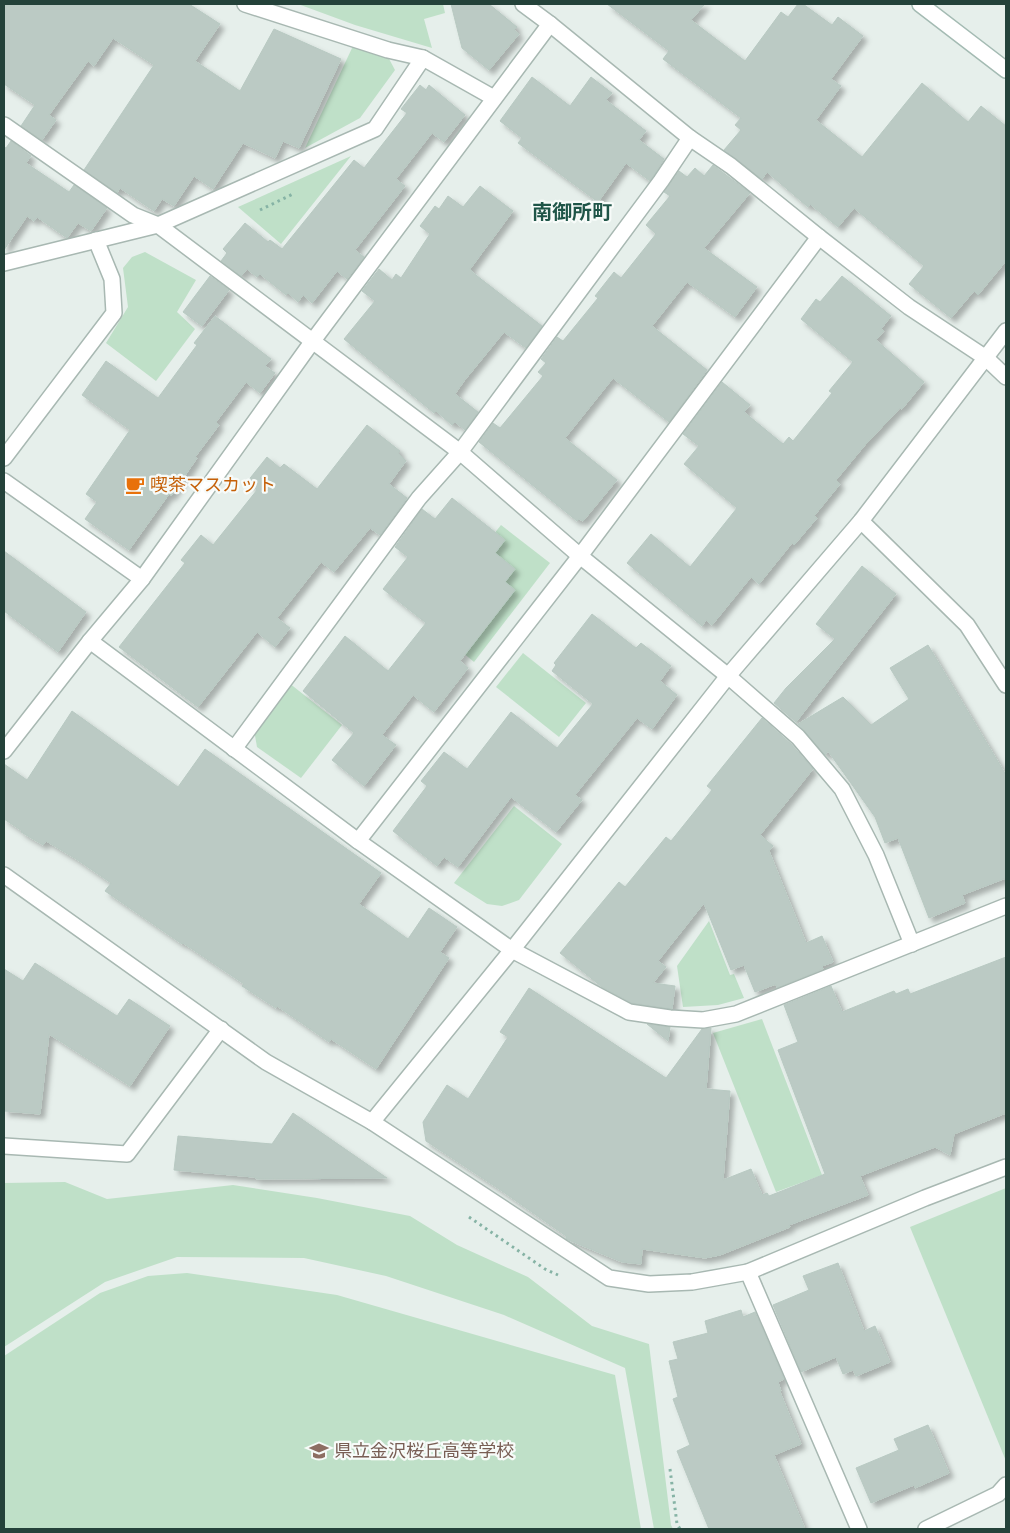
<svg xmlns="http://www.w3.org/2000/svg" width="1010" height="1533" font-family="'Sofia Sans Condensed','Noto Sans JP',sans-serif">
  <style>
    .green { fill: #bfe0c8 }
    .building { fill: #bbcac4; stroke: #b8c9c2; filter: url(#shadow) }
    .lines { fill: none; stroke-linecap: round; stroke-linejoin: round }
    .lane-casing { stroke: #a8b8b2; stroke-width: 18 }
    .street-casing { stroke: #a8b8b2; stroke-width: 18 }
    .secondary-casing { stroke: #a4bbb3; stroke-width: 18 }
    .path { stroke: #86b3a5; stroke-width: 3; stroke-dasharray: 2.5 4; stroke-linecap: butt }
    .lane { stroke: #fff; stroke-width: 15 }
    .street { stroke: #fff; stroke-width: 15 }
    .secondary { stroke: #fff; stroke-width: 15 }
    .labels { text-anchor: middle; stroke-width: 4.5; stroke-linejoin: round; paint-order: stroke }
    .food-label { font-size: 18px; fill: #c56008; stroke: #f7fbf9; text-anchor: start }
    .education-label { font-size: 18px; fill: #785e54; stroke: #f7fbf9; text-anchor: start }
    .quarter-label { font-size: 20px; font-weight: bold; fill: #1f5548; stroke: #f7fbf9 }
  </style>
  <defs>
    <filter id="shadow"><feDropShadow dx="4.5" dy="4.5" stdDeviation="2.5" flood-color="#0004"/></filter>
  </defs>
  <rect width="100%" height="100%" fill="#e6efeb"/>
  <!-- green -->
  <g class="green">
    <path d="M298,4H443L445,13L424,19L432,48L355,25Z"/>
    <path d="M353,46L388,57L395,70L360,118L305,148Z"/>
    <path d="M351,156L281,244L238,207Z"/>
    <path d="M145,252L196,280L177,312L195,329L156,381L106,343L128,307L123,268L132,257Z"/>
    <path d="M501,525L550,563L474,662L425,621Z"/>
    <path d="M523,653L586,703L559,737L496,687Z"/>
    <path d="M289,683L342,725L301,778L257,747L254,730Z"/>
    <path d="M514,806L562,844L519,900L502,906L487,904L454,883Z"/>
    <path d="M709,921L730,975L734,974L744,998L718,1005L683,1007L677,966Z"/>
    <path d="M762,1019L822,1175L776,1192L713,1033Z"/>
    <path d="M65,1182L107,1199L233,1185L317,1198L410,1216L457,1245L528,1277L592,1326L649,1344L671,1525L673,1529H654L625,1368L504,1315L386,1276L304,1258L177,1257L105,1282L4,1347V1183Z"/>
    <path d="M1006,1188V1461L910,1227Z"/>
    <path d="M187,1273L337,1295L615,1375L641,1529H4V1356L100,1293L148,1276Z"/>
  </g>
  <!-- building -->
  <g class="building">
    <path d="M4,4H189L220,24L195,61L240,91L274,29L341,59L299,148L283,141L275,158L243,143L213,189L194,176L174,206L162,199L154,211L120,188L117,193L84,170L154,65L113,38L94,66L88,61L49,115L56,120L42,140L21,126L35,105L4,84Z"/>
    <path d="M451,4H489L517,27L514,30L519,34L489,70L462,48Z"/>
    <path d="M607,4H705L691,20L745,61L781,12L788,17L798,4H803L832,25L838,17L863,36L831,79L841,86L816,120L862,157L922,83L968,122L981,106L1006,126V261L978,295L974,291L951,318L909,284L924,266L854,208L838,227L810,204L808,207L767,172L762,179L724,150L741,130L735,125L741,118L663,59L669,51Z"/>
    <path d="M532,77L570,106L591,77L612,93L606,100L646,131L639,140L664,159L650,181L626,163L598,202L518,143L522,138L500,121Z"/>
    <path d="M420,85L426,90L429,85L465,115L444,142L432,133L396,179L405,186L355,250L364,257L347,279L337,271L312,303L303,295L298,302L288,293L286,295L260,274L257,277L247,269L241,276L221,261L227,253L223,249L245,223L268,242L270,240L282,249L354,160L364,168L407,113L401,109Z"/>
    <path d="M11,141L31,156L26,163L69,192L74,185L107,208L91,231L78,223L67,238L37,217L34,221L27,216L4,250V147L6,148Z"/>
    <path d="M713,165L750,193L704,248L757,287L735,317L687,282L652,326L707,370L669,422L613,378L565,438L617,480L583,521L579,519L577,521L479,442L493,423L500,428L543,376L538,372L546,363L541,359L557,337L563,341L598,298L595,296L614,272L621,278L656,234L646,225L670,196L664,192L679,171L687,177L695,168L704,176Z"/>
    <path d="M480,186L513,211L470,269L472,271V272L542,326L526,348L504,332L464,381L455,394L478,412L465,430L455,422L452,425L436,411L434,413L344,339L375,301L362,291L379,269L392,280L396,274L401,278L430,234L420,226L435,206L439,209L448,196L463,207Z"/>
    <path d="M210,276L229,290L202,326L183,312Z"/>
    <path d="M842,276L891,316L881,329L884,331L876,340L924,382L902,409L900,408L865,445L836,480L840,484L814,516L817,518L794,545L792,543L759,584L751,577L712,625L706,620L702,626L627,563L651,534L690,567L737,508L684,464L699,446L683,434L722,382L750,405L744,412L783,444L789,437L793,441L832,393L829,391L853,362L801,319L816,299L820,302Z"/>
    <path d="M215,316L271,359L265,366L275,373L260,393L246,382L216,422L219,425L195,457L197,458L171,496L169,494L129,550L85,519L97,502L86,494L130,430L82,395L106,361L158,398L197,345L194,343Z"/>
    <path d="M367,425L400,451L398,453L406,461L389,484L407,498L380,535L370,528L334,572L321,562L277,618L290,628L275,647L257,632L198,707L119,647L185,563L181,560L201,535L213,545L257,490L247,482L267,457L280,468L284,464L317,489Z"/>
    <path d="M452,498L505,540L495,553L515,569L505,582L515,590L460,661L468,668L434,712L413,695L382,735L396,745L364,786L332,760L354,733L303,691L345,636L388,671L426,623L383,589L408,557L395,547L422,509L435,519Z"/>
    <path d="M4,551L86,612L58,652L4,611Z"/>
    <path d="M862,566L896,594L796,722L774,703L786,688L835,639L816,624Z"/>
    <path d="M592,614L636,648L641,643L671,666L660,681L677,695L652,729L637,718L575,795L582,800L556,832L511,797L458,867L444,857L437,866L393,831L427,786L421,781L444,752L467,769L511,712L557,748L593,704L552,671L556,665L554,663Z"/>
    <path d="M928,645L1006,775V878L962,895L965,903L929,918L898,838L885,843L875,817L828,751L825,755L798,724L843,697L871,725L909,699L890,668Z"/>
    <path d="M72,711L178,787L205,749L381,873L359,904L408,939L429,908L457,927L440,952L449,958L376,1069L331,1039L329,1042L277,1006L276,1008L242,986L244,984L183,943L182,944L105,891L111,883L76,859L46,841L43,845L21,832L22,831L4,819V764L27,780Z"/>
    <path d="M762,718L791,744L813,769L760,835L773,846L769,851L806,943L822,936L833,962L822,966L823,969L777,988L776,984L755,992L744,965L731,970L704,903L658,961L666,967L653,983L675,986L672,1009L632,1003L602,987L560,953L619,882L625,887L666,837L671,841L712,790L707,786Z"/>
    <path d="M1006,957V1113L954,1134L950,1155L935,1147L860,1176L868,1195L789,1225L790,1227L720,1255L705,1258L642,1249L641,1264L622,1262L566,1239V1236L499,1189L426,1141L423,1122L447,1085L468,1099L508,1037L500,1032L529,988L666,1078L702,1029L711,1028L706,1089L730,1091L723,1180L751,1169L762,1195L767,1193L769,1196L825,1174L778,1050L798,1042L784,1005L831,986L842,1012L894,991L896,994L908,989L910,994Z"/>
    <path d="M35,963L117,1016L129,999L170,1026L130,1086L49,1034L40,1114L4,1111V969L23,981Z"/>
    <path d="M647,1024L670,1027L668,1041Z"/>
    <path d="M293,1113L387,1178L257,1179L254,1177L174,1170L178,1136L272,1144Z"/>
    <path d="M838,1263L864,1331L875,1326L890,1362L856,1376L853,1370L843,1374L836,1357L801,1372L773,1305L809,1290L803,1276Z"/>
    <path d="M741,1310L743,1317L755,1312L784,1379L778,1382L781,1391L780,1392L801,1444L774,1455L805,1529H709L677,1451L690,1445L673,1399L678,1397L669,1361L678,1359L673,1342L708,1333L705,1321Z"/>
    <path d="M928,1425L949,1473L915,1488L914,1485L871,1503L856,1468L899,1450L894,1439Z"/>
  </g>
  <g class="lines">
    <!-- lane casing -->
    <g class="lane-casing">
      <g id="lane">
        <path d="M245,4L388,50L423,58"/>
        <path d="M4,125L133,215L158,225"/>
      </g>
    </g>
    <!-- street casing -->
    <g class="street-casing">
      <g id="street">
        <path d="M523,4L550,24L690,138L731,166L819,237L909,307L986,358L1006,377"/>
        <path d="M158,225L460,452L580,556L728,676L798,737L842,789L876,855L912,944"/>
        <path d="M4,263L158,225L375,129L423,58L494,98"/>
        <path d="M4,458L114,313L112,279L96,240"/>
        <path d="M4,481L142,579"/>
        <path d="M861,521L967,625L1006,685"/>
        <path d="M90,641L358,841L512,950L629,1012L670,1018L703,1020L736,1014L1006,906"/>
        <path d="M234,749L419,498L460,452L661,181L690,138"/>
        <path d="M4,751L90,641L142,579L312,342L550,24"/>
        <path d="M358,841L580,556L819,237"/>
        <path d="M4,875L266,1062L372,1122L609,1278L649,1284L692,1282L748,1272L925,1198L1006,1167"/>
        <path d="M372,1122L512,950L728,676L861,521L1006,331"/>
        <path d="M4,1146L127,1154L221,1029"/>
        <path d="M748,1272L859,1529"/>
        <path d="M926,1529L998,1494L1006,1485"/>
      </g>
    </g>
    <!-- secondary casing -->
    <g class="secondary-casing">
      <path id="secondary" d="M920,4L1006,70"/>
    </g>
    <!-- path -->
    <g class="path">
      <path d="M260,210L295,193"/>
      <path d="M469,1217L545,1269L558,1275"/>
      <path d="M670,1469L677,1524L680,1529"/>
    </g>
    <!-- lane -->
    <use href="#lane" class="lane"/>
    <!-- street -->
    <use href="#street" class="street"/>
    <!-- secondary -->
    <use href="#secondary" class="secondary"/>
  </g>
  <!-- icons -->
  <defs>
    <g id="cafe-bare" transform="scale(1.5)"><path d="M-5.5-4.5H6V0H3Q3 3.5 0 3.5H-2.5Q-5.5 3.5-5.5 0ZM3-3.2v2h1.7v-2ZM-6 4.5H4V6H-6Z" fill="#e8710a" stroke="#f7fbf9" stroke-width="2.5" paint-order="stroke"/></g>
    <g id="school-bare" transform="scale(1.5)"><path d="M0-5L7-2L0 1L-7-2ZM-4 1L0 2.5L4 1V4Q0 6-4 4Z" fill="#8d6e63" stroke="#f7fbf9" stroke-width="2.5" paint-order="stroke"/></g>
  </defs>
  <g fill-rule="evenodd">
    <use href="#cafe-bare" x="135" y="485"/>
    <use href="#school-bare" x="319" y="1451"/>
  </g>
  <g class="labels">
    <!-- food labels -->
    <g class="food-label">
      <text x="150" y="491">喫茶マスカット</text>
    </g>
    <!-- education labels -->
    <g class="education-label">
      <text x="334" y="1457">県立金沢桜丘高等学校</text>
    </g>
    <!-- quarter labels -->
    <g class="quarter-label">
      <text x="572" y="219">南御所町</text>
    </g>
  </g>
  <!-- border -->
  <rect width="1010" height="1533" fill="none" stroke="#24423a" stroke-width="10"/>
</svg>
